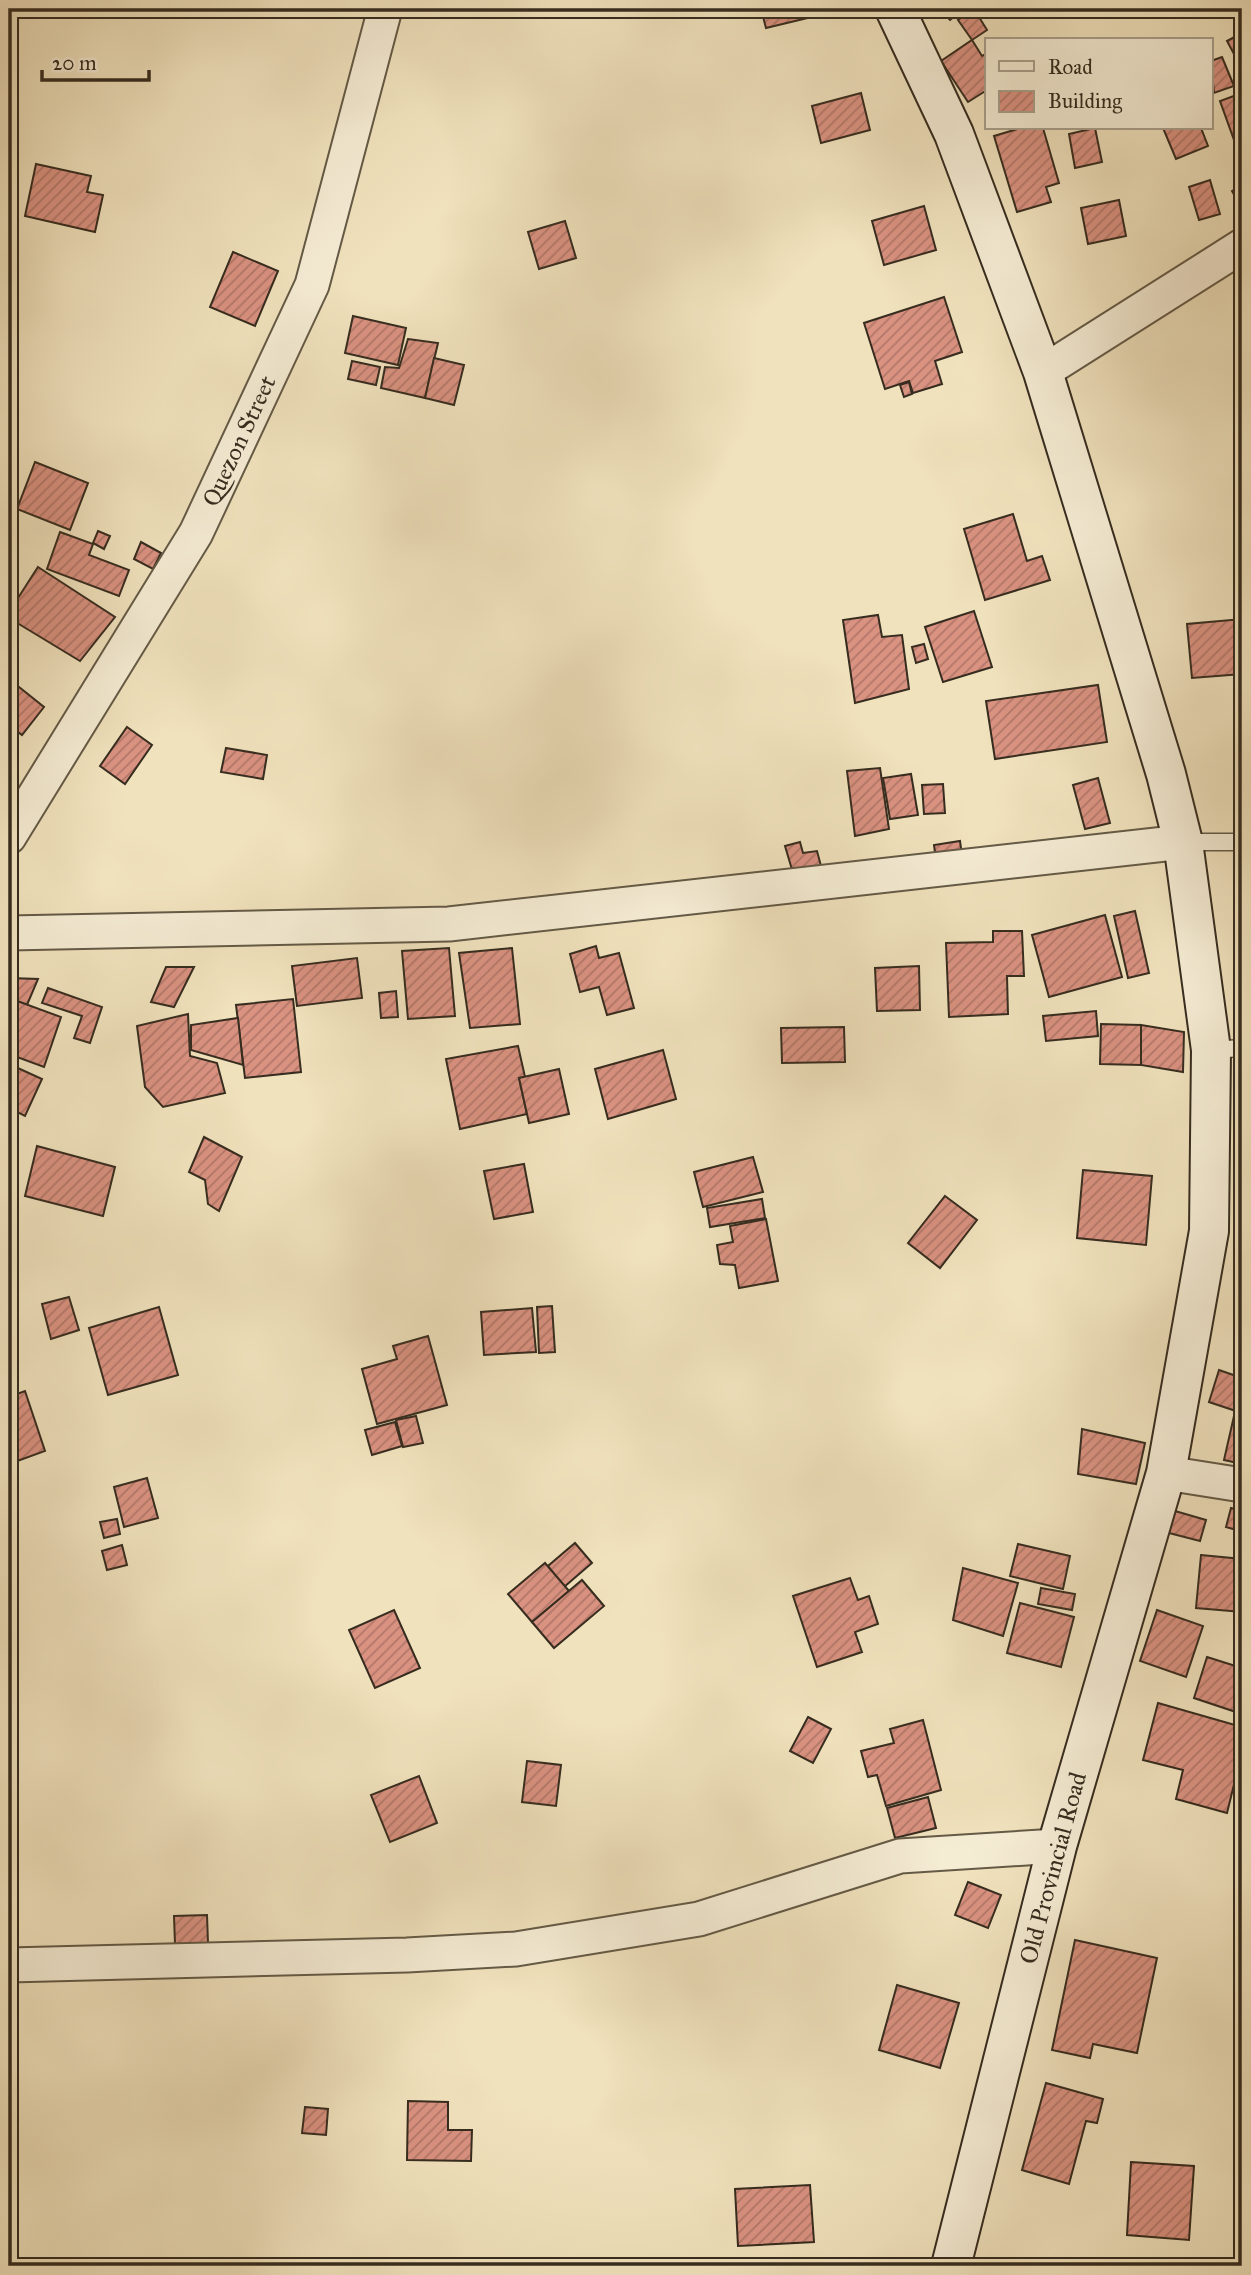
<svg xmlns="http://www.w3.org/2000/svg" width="1251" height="2275" font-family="'IM FELL Great Primer',serif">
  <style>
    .building { fill: url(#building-hatch); stroke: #362c1f; stroke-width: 2 }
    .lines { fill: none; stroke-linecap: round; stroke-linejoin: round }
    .service-casing { stroke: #645a46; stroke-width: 19 }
    .minor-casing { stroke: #645a46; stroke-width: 37 }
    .secondary-casing { stroke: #362c1f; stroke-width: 42 }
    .service { stroke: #f5ecd4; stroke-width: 16 }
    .minor { stroke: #f5ecd4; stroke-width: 33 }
    .secondary { stroke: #f5ecd4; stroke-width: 38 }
    .labels { text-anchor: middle; stroke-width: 5; stroke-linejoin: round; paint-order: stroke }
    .street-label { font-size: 24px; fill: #362c1f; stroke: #f5ecd4 }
  </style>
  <defs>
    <pattern id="building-hatch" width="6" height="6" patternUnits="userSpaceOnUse" patternTransform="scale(1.75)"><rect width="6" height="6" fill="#da9281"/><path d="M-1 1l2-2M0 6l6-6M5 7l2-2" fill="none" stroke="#b27769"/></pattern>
  </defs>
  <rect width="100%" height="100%" fill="#f0e2bd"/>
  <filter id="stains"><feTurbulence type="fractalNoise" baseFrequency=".00286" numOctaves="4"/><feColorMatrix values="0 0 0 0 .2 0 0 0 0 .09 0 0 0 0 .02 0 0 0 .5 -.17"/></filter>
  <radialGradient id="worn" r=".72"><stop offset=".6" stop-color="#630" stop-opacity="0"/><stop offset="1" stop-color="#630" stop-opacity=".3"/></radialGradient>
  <!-- building -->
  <g class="building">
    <path d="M761,9H818L820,15L766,28Z"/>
    <path d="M940,9H964L950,20Z"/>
    <path d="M974,9L987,30L972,40L958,20Z"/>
    <path d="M1242,33V69L1227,41Z"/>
    <path d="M972,40L982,56L987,53V90L968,102L941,61Z"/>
    <path d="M1222,57L1234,86L1214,93L1211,61Z"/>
    <path d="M861,93L870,130L821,143L812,106Z"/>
    <path d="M1242,93V137L1234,140L1220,101Z"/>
    <path d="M1021,128H1043L1059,183L1046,187L1051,202L1017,212L994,136Z"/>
    <path d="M1095,128L1102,162L1075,168L1069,134Z"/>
    <path d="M1163,128H1201L1208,146L1176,159Z"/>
    <path d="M36,164L91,176L87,192L103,195L95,232L25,216Z"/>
    <path d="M1210,180L1220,214L1199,220L1189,187Z"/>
    <path d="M1242,185V208L1232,191Z"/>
    <path d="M1119,200L1126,236L1088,244L1081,208Z"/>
    <path d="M924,206L936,250L884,265L872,221Z"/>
    <path d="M565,221L576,258L539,269L528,232Z"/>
    <path d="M233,252L278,271L255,326L210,307Z"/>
    <path d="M944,297L962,352L935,361L942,384L913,393L909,381L885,389L864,323Z"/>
    <path d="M353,316L406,328L398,365L345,353Z"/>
    <path d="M408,339L438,343L425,398L381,388L385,367L399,368Z"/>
    <path d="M434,358L464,365L454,405L425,398Z"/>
    <path d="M352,361L380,367L376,385L348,379Z"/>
    <path d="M909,382L912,394L904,397L900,385Z"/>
    <path d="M35,462L88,483L70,530L17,509Z"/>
    <path d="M1013,514L1027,561L1042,556L1050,580L985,600L964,529Z"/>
    <path d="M98,531L110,536L104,549L93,543Z"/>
    <path d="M60,532L93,544L89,555L129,570L119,596L47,569Z"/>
    <path d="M141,542L161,553L153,569L134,559Z"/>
    <path d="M38,567L115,617L80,661L9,618V612Z"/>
    <path d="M974,611L992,667L943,682L925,627Z"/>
    <path d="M878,615L882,637L902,635L909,689L855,703L843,620Z"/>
    <path d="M1242,619V674L1192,678L1187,624Z"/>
    <path d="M924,644L928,659L916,663L912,647Z"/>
    <path d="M9,679L44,707L22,735L9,725Z"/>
    <path d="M1098,685L1107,742L995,759L986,701Z"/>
    <path d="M127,727L152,745L125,784L100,766Z"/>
    <path d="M226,748L267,755L263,779L221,772Z"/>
    <path d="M880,768L889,829L855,836L847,771Z"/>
    <path d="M911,774L918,815L890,819L883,778Z"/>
    <path d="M1098,778L1110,823L1085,829L1073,785Z"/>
    <path d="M943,784L945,813L924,814L922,785Z"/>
    <path d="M960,841L963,863L937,867L934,845Z"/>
    <path d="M800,842L803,853L817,851L821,866L793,873L785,846Z"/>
    <path d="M1135,911L1149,973L1128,978L1114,916Z"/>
    <path d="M1105,915L1122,977L1049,997L1032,935Z"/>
    <path d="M993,931H1022L1024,976H1007L1008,1014L949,1017L946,943L993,942Z"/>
    <path d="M596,946L599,958L619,953L634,1008L607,1015L599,987L580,992L570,954Z"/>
    <path d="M449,948L455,1016L408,1019L402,951Z"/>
    <path d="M512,948L520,1024L470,1028L459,953Z"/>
    <path d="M357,958L362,998L297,1006L292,966Z"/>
    <path d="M919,966L920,1010L877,1011L875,968Z"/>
    <path d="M166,967H194L174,1007L151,1002Z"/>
    <path d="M9,978L38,979L27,1005L9,998Z"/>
    <path d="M48,988L102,1007L90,1043L74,1038L82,1016L42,1003Z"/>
    <path d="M396,991L398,1017L381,1018L379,993Z"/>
    <path d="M9,998L61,1017L44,1067L9,1054Z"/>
    <path d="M293,999L301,1072L245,1078L236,1005Z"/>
    <path d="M1096,1011L1098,1036L1046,1041L1043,1016Z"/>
    <path d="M188,1014L190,1056L217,1063L225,1093L163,1107L145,1087L137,1026Z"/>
    <path d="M238,1018L243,1065L191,1050V1025Z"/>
    <path d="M1101,1024L1141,1025V1065L1100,1064Z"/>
    <path d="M1141,1025L1184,1032L1183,1072L1141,1065Z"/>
    <path d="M844,1027L845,1062L782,1063L781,1028Z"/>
    <path d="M518,1046L525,1077L519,1078L527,1114L460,1129L446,1059Z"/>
    <path d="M663,1050L676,1099L608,1119L595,1069Z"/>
    <path d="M9,1064L42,1079L25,1116L9,1108Z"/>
    <path d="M559,1069L569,1114L529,1123L519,1078Z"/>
    <path d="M204,1137L242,1157L219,1211L208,1204L205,1180L189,1172Z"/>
    <path d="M37,1146L115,1167L103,1216L25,1196Z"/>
    <path d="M753,1157L763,1192L703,1207L694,1172Z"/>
    <path d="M524,1164L533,1212L494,1219L484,1171Z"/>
    <path d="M1083,1170L1152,1176L1146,1245L1077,1238Z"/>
    <path d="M945,1196L977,1220L940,1268L908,1243Z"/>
    <path d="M762,1199L765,1218L710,1227L707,1208Z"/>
    <path d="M766,1219L778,1281L739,1288L735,1265L720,1264L717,1245L733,1242L730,1226Z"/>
    <path d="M69,1297L79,1330L51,1339L42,1304Z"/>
    <path d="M552,1306L555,1352L539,1353L537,1307Z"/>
    <path d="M159,1307L178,1375L108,1395L89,1328Z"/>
    <path d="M532,1308L536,1352L484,1355L481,1312Z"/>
    <path d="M428,1336L447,1405L377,1424L362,1369L397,1359L393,1346Z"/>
    <path d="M1219,1370L1242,1378V1413L1209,1402Z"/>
    <path d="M25,1391L45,1451L9,1464V1397Z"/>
    <path d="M416,1416L423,1443L403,1447L396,1420Z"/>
    <path d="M1234,1416L1242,1418V1464L1224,1460Z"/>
    <path d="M395,1422L402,1446L372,1455L365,1430Z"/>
    <path d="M1082,1429L1145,1443L1136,1484L1078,1474Z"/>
    <path d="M147,1478L158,1518L124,1527L114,1487Z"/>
    <path d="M1231,1508L1242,1511L1240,1531L1226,1527Z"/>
    <path d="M1175,1511L1206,1520L1200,1541L1169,1533Z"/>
    <path d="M117,1519L120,1534L104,1538L100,1522Z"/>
    <path d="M575,1543L592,1563L564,1587L548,1566Z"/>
    <path d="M1018,1544L1070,1556L1063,1589L1010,1576Z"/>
    <path d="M122,1545L127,1565L107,1570L102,1551Z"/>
    <path d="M1201,1555L1242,1559V1612L1196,1608Z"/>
    <path d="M545,1563L569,1591L532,1622L508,1594Z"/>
    <path d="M963,1568L1018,1583L1003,1636L953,1620Z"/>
    <path d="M850,1578L858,1600L869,1596L878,1624L855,1632L862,1652L817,1667L793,1596Z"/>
    <path d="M582,1580L604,1606L554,1648L532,1622Z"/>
    <path d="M1041,1588L1075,1594L1072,1610L1038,1604Z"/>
    <path d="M1020,1603L1074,1617L1061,1667L1007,1653Z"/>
    <path d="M394,1610L420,1668L375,1688L349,1630Z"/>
    <path d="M1157,1610L1203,1626L1186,1677L1140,1661Z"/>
    <path d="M1207,1657L1242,1668V1714L1194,1698Z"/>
    <path d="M1158,1703L1242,1727V1752L1227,1813L1176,1799L1183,1770L1143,1760Z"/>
    <path d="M808,1717L831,1729L813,1763L790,1751Z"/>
    <path d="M923,1720L941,1790L886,1806L877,1775L868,1777L861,1751L894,1743L890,1729Z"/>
    <path d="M527,1761L561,1765L556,1806L522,1802Z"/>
    <path d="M419,1776L437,1823L390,1842L371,1795Z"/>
    <path d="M928,1797L936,1828L895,1838L887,1808Z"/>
    <path d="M968,1882L1001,1895L988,1928L955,1915Z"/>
    <path d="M207,1915L208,1943L175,1944L174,1916Z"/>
    <path d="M1075,1940L1157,1958L1137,2053L1093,2044L1090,2058L1052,2050Z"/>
    <path d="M897,1985L959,2003L940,2068L879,2050Z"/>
    <path d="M1046,2083L1103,2099L1097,2123L1086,2121L1069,2184L1022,2170Z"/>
    <path d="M408,2101L448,2102V2130H472L471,2161L407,2160Z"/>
    <path d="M305,2107L328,2109L326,2135L302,2133Z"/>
    <path d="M1131,2162L1194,2166L1189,2240L1127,2235Z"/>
    <path d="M810,2185L814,2242L738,2246L735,2189Z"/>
  </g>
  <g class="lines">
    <!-- service casing -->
    <g class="service-casing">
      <g id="service">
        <path d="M1183,842H1242"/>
        <path d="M1211,1050L1242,1048"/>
      </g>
    </g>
    <!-- minor casing -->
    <g class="minor-casing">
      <g id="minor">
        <path d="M1043,372L1242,246"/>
        <path d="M9,837L196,533L312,285L385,9"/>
        <path d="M9,933L449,924L1183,842"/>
        <path d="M1166,1473L1242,1485"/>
        <path d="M9,1965L407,1955L516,1949L699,1919L900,1856L1057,1846"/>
      </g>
    </g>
    <!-- secondary casing -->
    <g class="secondary-casing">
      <path id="secondary" d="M895,9L954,134L1043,372L1166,774L1183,842L1211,1050L1209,1231L1166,1473L1057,1846L951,2266"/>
    </g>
    <!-- service -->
    <use href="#service" class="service"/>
    <!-- minor -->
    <use href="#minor" class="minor"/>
    <!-- secondary -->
    <use href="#secondary" class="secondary"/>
  </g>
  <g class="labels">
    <!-- street labels -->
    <g class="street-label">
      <text transform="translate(239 441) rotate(-65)" y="8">Quezon Street</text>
      <text transform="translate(1053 1868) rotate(-75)" y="8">Old Provincial Road</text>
    </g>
  </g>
  <!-- margin -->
  <rect width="1251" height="2275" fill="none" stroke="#f0e2bd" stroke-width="35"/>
  <rect x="10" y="10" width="1230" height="2254" fill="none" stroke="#362c1f" stroke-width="3.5"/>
  <rect x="18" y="18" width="1216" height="2240" fill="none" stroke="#362c1f" stroke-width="2"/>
  <!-- legend -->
  <rect x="985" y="38" width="228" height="91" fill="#f5ecd4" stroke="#a99f8c" stroke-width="2"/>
  <rect x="999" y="61" width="35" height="10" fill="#f5ecd4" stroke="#a99f8c" stroke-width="2"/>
  <text x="1048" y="74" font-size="21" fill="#362c1f">Road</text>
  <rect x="999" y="91" width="35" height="21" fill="url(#building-hatch)" stroke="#a99f8c" stroke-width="2"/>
  <text x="1048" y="108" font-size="21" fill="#362c1f">Building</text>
  <!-- scale -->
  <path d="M42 70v10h107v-10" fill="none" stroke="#362c1f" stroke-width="3.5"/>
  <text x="52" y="70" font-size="21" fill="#362c1f" stroke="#f5ecd4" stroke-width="5" paint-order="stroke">20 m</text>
  <rect width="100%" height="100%" filter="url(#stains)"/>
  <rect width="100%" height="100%" fill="url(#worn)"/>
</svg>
